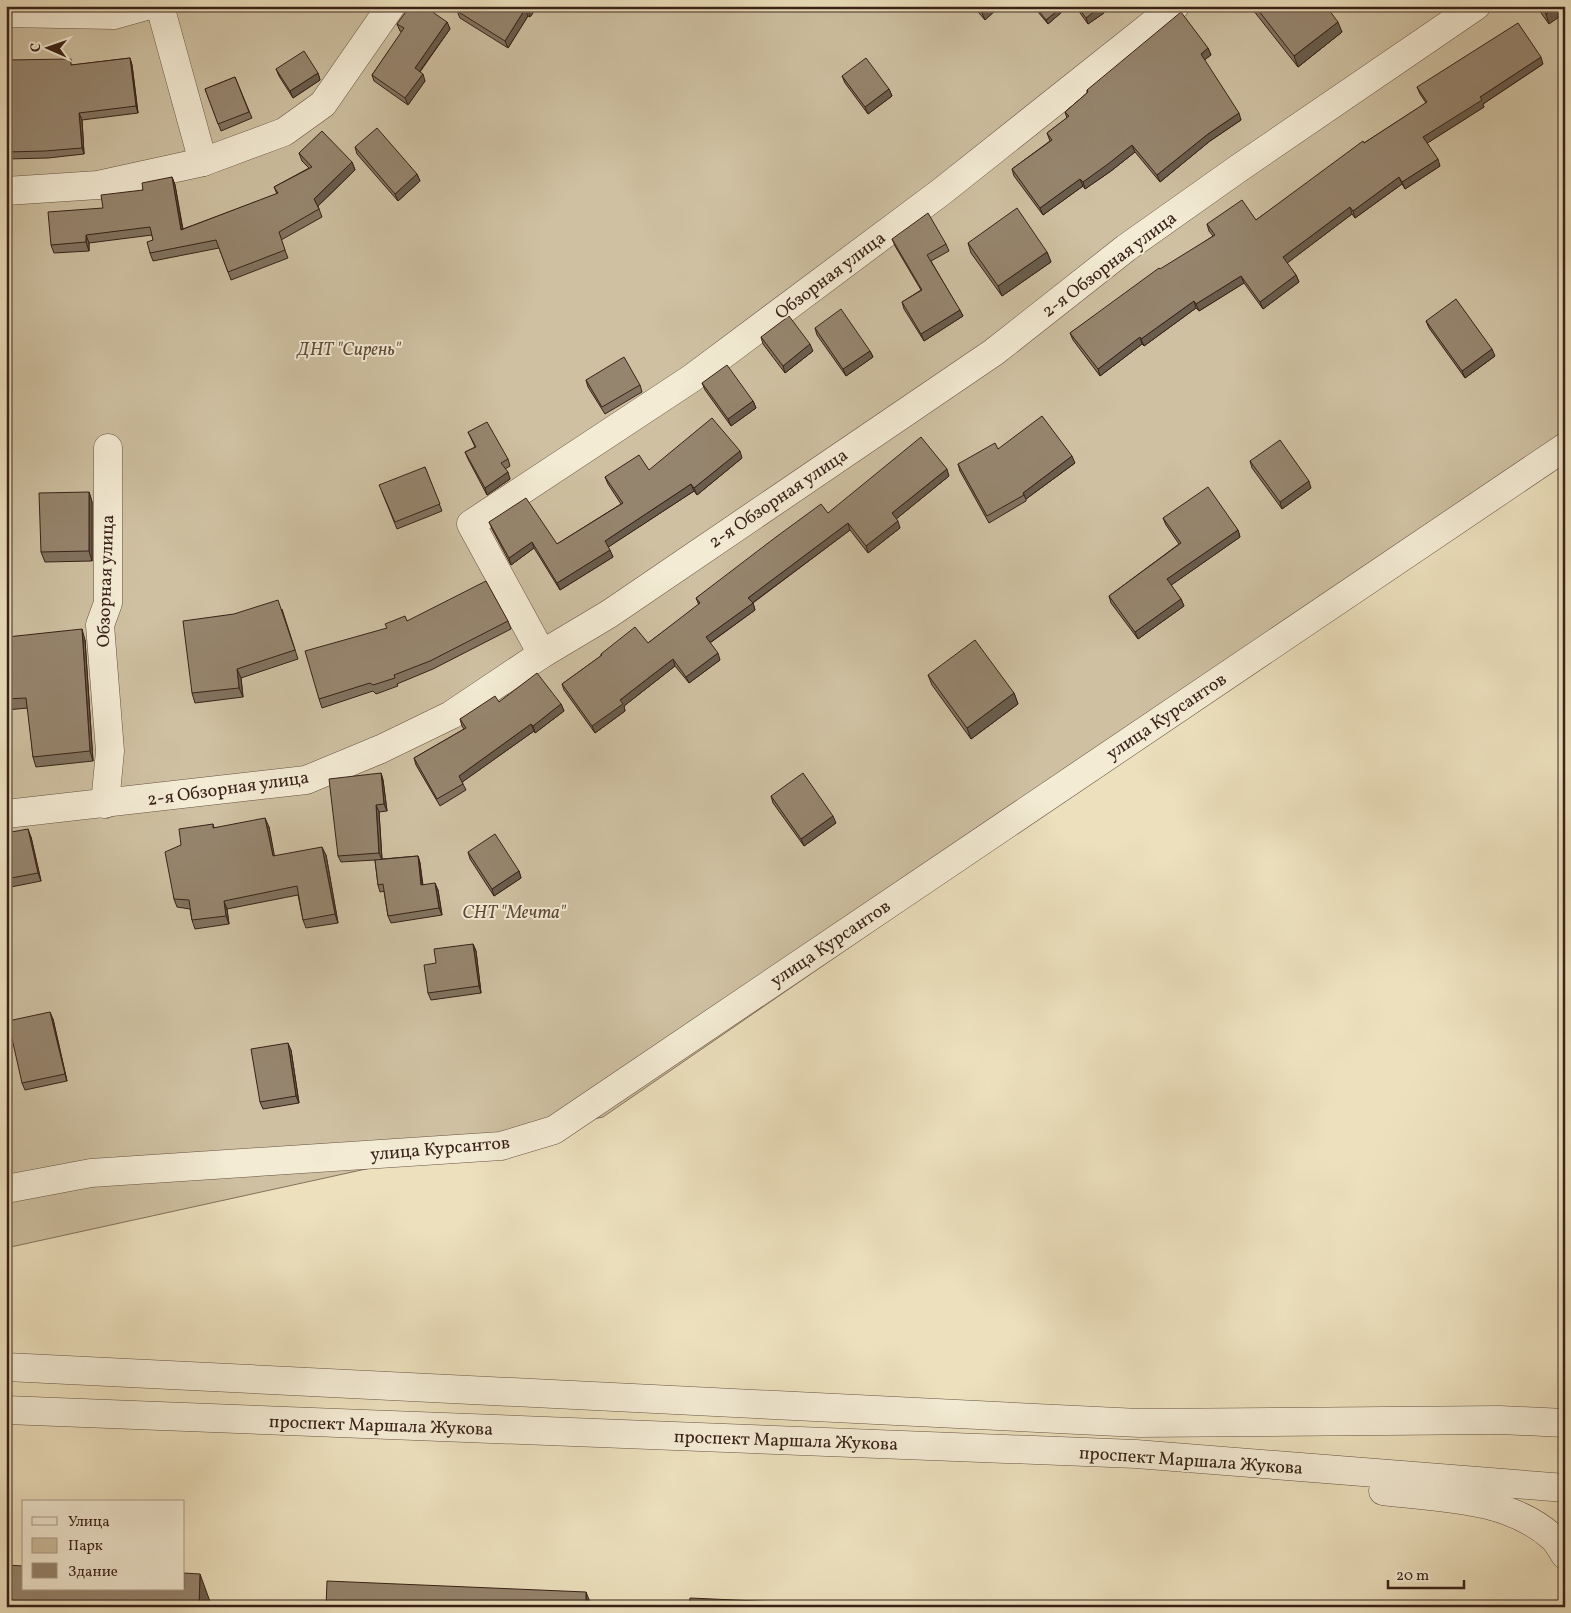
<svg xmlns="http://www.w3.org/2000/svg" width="1571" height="1613" font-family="Vollkorn,serif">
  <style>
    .green { fill: #cec0a1; stroke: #84715c }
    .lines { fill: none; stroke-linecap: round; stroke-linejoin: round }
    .minor-casing { stroke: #665241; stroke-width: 29 }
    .minor { stroke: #f3ebd4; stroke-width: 28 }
    .wall { fill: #81725f; stroke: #392218 }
    .shaded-wall { fill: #695d4d; stroke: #392218 }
    .building { fill: #96856e; stroke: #392218 }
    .labels { text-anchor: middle; stroke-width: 4; stroke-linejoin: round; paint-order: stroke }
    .street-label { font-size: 18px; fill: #392218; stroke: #f3ebd4 }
    .park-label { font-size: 18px; font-style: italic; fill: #5e4a3a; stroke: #f3ebd4 }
  </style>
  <rect width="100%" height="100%" fill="#ece0bd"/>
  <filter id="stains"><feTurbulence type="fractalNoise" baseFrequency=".004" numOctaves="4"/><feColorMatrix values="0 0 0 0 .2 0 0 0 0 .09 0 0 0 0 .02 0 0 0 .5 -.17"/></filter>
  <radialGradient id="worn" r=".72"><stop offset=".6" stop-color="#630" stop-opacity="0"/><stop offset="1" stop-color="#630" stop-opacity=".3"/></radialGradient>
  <!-- green -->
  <path class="green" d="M182,6H1565V445L1292,643L603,1117L6,1248V22L171,16Z"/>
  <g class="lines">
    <!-- minor casing -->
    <g class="minor-casing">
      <g id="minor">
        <path d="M160,6L203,162"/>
        <path d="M6,13L114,15L146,6"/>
        <path d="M6,191L98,185L203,162L284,132L323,104L391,6"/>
        <path d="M542,654L471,524L692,378L941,192L1175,6"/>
        <path d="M105,804L110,751L100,625L108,603V448"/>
        <path d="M6,814L306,780L381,749L451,715L542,654L609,614L994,352L1126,248L1239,168L1476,6"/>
        <path d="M6,1189L91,1173L501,1146L554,1130L1565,447"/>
        <path d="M6,1367L1139,1423L1500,1420L1565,1423"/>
        <path d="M6,1410L1136,1454L1565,1488"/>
        <path d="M1383,1491C1439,1498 1508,1497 1552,1537C1557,1541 1561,1549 1565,1555"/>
      </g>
    </g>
    <!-- minor -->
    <use href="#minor" class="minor"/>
  </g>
  <!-- wall -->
  <g class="wall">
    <path d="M460,6H538L530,17L528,16L508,48L460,18L457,11Z"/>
    <path d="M973,6H1000L985,20Z"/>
    <path d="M1033,6H1061L1063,11L1048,24Z"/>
    <path d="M1075,6H1102V7L1104,13L1088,24Z"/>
    <path d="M1252,6H1326L1342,32L1298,67L1253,10Z"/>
    <path d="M1536,6H1565L1549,24Z"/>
    <path d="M447,22L450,29L420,72L425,81L408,105L374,81L372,75L402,32L400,31L397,24Z"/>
    <path d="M1208,48L1211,55L1204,60L1241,120L1210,141L1160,182L1135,152L1111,171L1085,189L1083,186L1043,215L1014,176L1012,169L1050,141L1047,133L1067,118L1065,112L1087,93V90Z"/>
    <path d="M130,58L132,65L138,113L82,120L84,154L48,158L6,159V60L73,65Z"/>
    <path d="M1543,64L1483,104L1484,107L1427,143L1440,166L1405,189L1402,184L1355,218L1352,214L1287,263L1296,275L1299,282L1263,309L1244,283L1199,311L1196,308L1144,346L1142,344L1100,376L1073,340L1070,333L1213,236L1209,231L1207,224L1256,220L1364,143L1426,103L1420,94L1417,87Z"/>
    <path d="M276,69L318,73L320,80L293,98L279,76Z"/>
    <path d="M842,76L889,89L892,96L868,114L845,83Z"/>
    <path d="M235,77L252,118L221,131L205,89Z"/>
    <path d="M355,147L417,174L420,181L398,201L357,154Z"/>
    <path d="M299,153L352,162L355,170L318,206L322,217L281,240L288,258L231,280L219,248L153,261L150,253L153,240L152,235L89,243V251L54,253L51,245L103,208L172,177L175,185L183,229L277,194L274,187L309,168L302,161Z"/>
    <path d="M892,239L946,244L949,251L931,261L963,316L924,341L904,309L902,302L921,290L895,246Z"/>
    <path d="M968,243L1047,252L1051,262L1002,296L971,253Z"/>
    <path d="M1426,321L1495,356L1465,378L1429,328Z"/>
    <path d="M815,328L870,351L873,357L846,376L817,335Z"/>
    <path d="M761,337L813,351L785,373L763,344Z"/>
    <path d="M586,380L640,385L642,392L605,414L588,387Z"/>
    <path d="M702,383L753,401L756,408L731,426L705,390Z"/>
    <path d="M468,432L508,459L510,466L505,469L510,479L487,495L468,459L465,452L475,447Z"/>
    <path d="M998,449L1075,463L1026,499V501L989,523L960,471L958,464Z"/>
    <path d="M742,458L697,495L694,491L608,547L613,557L560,590L534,548L511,565L492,529L489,522L557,544L621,504L608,484L605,477L649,470Z"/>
    <path d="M1250,461L1311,488L1282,509L1252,468Z"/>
    <path d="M425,467L442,511L397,529L382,492Z"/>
    <path d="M949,476L896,519L900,528L868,553L850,530L753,603L755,610L710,643L720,660L689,683L675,666L624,706L625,711L595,733L564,690L562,684L601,656V654L648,643L699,605L696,598L828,513Z"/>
    <path d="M89,492L92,502V561L45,562L41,552Z"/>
    <path d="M1163,518L1238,530L1240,537L1171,585L1181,599L1184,606L1138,639L1111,603L1109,596L1179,544L1166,525Z"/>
    <path d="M282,609L298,659L241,678L243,697L195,703L192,693Z"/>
    <path d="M6,613L8,618L10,637L85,640L93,761L36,767L33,757L28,708L6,710Z"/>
    <path d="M407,621H508L511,629L433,669L397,684L398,686L376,694L373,691L322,708L319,699L387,628Z"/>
    <path d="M928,675L1014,693L1018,704L971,739L932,685Z"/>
    <path d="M499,702L561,704L564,711L535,733L534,731L462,782L466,790L440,806L416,765L414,758L464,729L462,726L460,719Z"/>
    <path d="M381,773L383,780L387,811L379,812L382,859L418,856L420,863L423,885L438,890L442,915L391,923L388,916L384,891L380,892L378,885L375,860L341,862L338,856Z"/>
    <path d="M771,796L836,823L804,846L773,803Z"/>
    <path d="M213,824L214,828L269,827L274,856L326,855L338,923L306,928L303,920L298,895L227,909L229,924L195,929L192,920L190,909L177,907L174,899L181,845Z"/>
    <path d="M6,833L31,837L41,881L6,888Z"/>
    <path d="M468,852L519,871L521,878L494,896L470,859Z"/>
    <path d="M473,944L476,951L481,993L431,1000L428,993L436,963Z"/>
    <path d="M53,1019L67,1081L25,1090L22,1083Z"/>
    <path d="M291,1050L299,1103L263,1109L260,1102Z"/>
  </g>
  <!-- shaded-wall -->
  <g class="shaded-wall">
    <path d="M530,6H538L530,17L528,10Z"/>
    <path d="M989,6H1000L985,20L982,13Z"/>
    <path d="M1100,6H1102V7L1104,13L1088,24L1086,18Z"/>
    <path d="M1403,6H1413L1405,11Z"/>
    <path d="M1556,6H1565V13L1549,24L1546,14Z"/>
    <path d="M1062,7L1063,11L1048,24L1046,20Z"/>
    <path d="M525,9L528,16L508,48L505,41Z"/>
    <path d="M447,22L450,29L417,75L415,68Z"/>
    <path d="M1338,22L1342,32L1298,67L1294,56Z"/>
    <path d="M1208,48L1211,55L1203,61L1201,54Z"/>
    <path d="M1541,57L1543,64L1483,104L1484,107L1426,144L1423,137L1480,97Z"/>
    <path d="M130,58L132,65L138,113L136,106Z"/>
    <path d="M318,73L320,80L293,98L290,91Z"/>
    <path d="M423,74L425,81L408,105L405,98Z"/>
    <path d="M889,89L892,96L868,114L865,107Z"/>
    <path d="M79,113L82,120L84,154L82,148Z"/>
    <path d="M1239,113L1241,120L1210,141L1160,182L1157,175L1208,134Z"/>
    <path d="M1132,145L1135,152L1111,171L1085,189L1083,182Z"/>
    <path d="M1438,159L1440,166L1405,189L1402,182Z"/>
    <path d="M352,162L355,170L317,207L314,199Z"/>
    <path d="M417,174L420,181L398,201L395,194Z"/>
    <path d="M172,177L175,185L184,238L181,230Z"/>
    <path d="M1399,177L1402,184L1355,218L1353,211Z"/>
    <path d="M1080,179L1083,186L1043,215L1040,208Z"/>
    <path d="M1350,207L1352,214L1286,264L1283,257Z"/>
    <path d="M86,235L89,243V251L86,242Z"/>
    <path d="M1047,252L1051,262L1002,296L998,286Z"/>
    <path d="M1296,275L1299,282L1263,309L1260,302Z"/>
    <path d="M1241,276L1244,283L1199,311L1196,304Z"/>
    <path d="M1194,301L1196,308L1144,346L1141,339Z"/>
    <path d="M960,310L963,316L924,341L921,334Z"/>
    <path d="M1140,337L1142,344L1100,376L1098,369Z"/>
    <path d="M810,344L813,351L785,373L783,366Z"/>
    <path d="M1492,349L1495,356L1465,378L1462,371Z"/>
    <path d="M870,351L873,357L846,376L843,369Z"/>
    <path d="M753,401L756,408L731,426L728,419Z"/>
    <path d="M740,451L742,458L697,495L694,488Z"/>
    <path d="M1072,456L1075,463L1026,499L1023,493Z"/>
    <path d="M947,469L949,476L895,520L892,513Z"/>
    <path d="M508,472L510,479L487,495L485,488Z"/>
    <path d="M1309,481L1311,488L1282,509L1280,502Z"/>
    <path d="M691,484L694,491L607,548L605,541Z"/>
    <path d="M89,492L92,502V561L89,551Z"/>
    <path d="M898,521L900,528L868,553L866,546Z"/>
    <path d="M848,523L850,530L751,604L748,598Z"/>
    <path d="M1238,530L1240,537L1170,586L1167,579Z"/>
    <path d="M532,542L534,548L511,565L509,558Z"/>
    <path d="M610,550L613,557L560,590L557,583Z"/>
    <path d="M1181,599L1184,606L1138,639L1135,632Z"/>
    <path d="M753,603L755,610L708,644L706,637Z"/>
    <path d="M6,613L8,618L10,647L7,637Z"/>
    <path d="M82,629L85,640L93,761L90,751Z"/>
    <path d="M718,653L720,660L689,683L686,677Z"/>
    <path d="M673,659L675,666L624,706L625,711L595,733L592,726L620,700Z"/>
    <path d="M237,669L241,678L243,697L239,688Z"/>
    <path d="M1014,693L1018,704L971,739L967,728Z"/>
    <path d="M561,704L564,711L535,733L533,726Z"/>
    <path d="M531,724L534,731L461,783L459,776Z"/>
    <path d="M381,773L383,780L387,811L384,804Z"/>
    <path d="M376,805L379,812L382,860L379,853Z"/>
    <path d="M833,816L836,823L804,846L801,839Z"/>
    <path d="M265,818L269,827L276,864L273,856Z"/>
    <path d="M28,829L31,837L41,881L38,873Z"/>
    <path d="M322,847L326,855L338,923L335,914Z"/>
    <path d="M418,856L420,863L423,892L421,885Z"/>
    <path d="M519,871L521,878L494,896L492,889Z"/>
    <path d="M435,883L438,890L442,915L439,908Z"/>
    <path d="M224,901L227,909L229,924L226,916Z"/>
    <path d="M473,944L476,951L481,993L479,986Z"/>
    <path d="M50,1012L53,1019L67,1081L65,1074Z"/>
    <path d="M288,1043L291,1050L299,1103L296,1096Z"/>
    <path d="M200,1574L212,1607H199Z"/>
    <path d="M586,1592L592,1607H586Z"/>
  </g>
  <!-- building -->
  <g class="building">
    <path d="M410,6H424L447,22L415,68L423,74L405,98L372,75L404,28L397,24Z"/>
    <path d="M460,6H530L528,10L525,9L505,41L457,11Z"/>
    <path d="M976,6H989L982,13Z"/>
    <path d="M1035,6H1061L1062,7L1046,20Z"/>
    <path d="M1077,6H1101L1086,18Z"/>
    <path d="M1255,6H1326L1338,22L1294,56Z"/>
    <path d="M1540,6H1556L1546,14Z"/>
    <path d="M1181,12L1208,48L1201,54L1239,113L1208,134L1157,175L1132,145L1108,164L1083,182L1080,179L1040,208L1012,169L1052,140L1047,133L1069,116L1065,112L1088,92L1087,90Z"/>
    <path d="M1518,23L1541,57L1480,97L1482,100L1423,137L1438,159L1402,182L1399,177L1353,211L1350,207L1283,257L1296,275L1260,302L1241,276L1196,304L1194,301L1141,339L1140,337L1098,369L1070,333L1159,268L1160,269L1215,235L1207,224L1242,200L1256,220L1363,141L1364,143L1427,102L1417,87Z"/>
    <path d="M304,51L318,73L290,91L276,69Z"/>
    <path d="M130,58L136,106L79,113L82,148L45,151L6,152V60L71,59V65Z"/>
    <path d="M866,58L889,89L865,107L842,76Z"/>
    <path d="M235,77L249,112L218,124L205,89Z"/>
    <path d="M377,128L417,174L395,194L355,147Z"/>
    <path d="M322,131L352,162L314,199L319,209L279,232L285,250L228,272L216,240L150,253L147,242L153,240L150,227L86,235V242L51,245L48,212L103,208L101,195L143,190L142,183L172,177L181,230L278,193L274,187L312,167L299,153Z"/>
    <path d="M1017,208L1047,252L998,286L968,243Z"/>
    <path d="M928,213L946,244L927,255L960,310L921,334L902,302L922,290L892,239Z"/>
    <path d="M1456,299L1492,349L1462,371L1426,321Z"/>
    <path d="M841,309L870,351L843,369L815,328Z"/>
    <path d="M789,316L810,344L783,366L761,337Z"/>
    <path d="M624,357L640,385L602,407L586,380Z"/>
    <path d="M727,365L753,401L728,419L702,383Z"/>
    <path d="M1042,416L1072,456L1023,493L1024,495L987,516L958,464L995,443L998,449Z"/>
    <path d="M712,418L740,451L694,488L691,484L605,541L610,550L557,583L532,542L509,558L489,522L526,498L557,544L623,503L605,477L639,455L649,470Z"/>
    <path d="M487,422L508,459L501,463L508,472L485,488L465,452L476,447L468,432Z"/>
    <path d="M921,437L947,469L892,513L898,521L866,546L848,523L748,598L753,603L706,637L718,653L686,677L673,659L620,700L623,704L592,726L562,684L602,655L601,654L635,627L648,643L700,603L696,598L776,537L821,504L828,513Z"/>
    <path d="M1280,440L1309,481L1280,502L1250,461Z"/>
    <path d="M425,467L440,504L395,522L379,485Z"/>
    <path d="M1208,487L1238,530L1167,579L1181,599L1135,632L1109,596L1181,543L1163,518Z"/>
    <path d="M89,492V551L41,552L39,493Z"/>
    <path d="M486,581L508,621L430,661L394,675L395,678L373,685L370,683L319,699L305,651L387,628L385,624L405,616L407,621Z"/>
    <path d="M278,600L295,650L237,669L239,688L192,693L183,621L234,614Z"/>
    <path d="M82,629L90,751L33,757L26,698L6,699V631L7,637Z"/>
    <path d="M975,640L1014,693L967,728L928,675Z"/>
    <path d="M537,673L561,704L533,726L531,724L459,776L463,784L437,799L414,758L466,728L460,719L495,696L499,702Z"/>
    <path d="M381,773L384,804L376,805L379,853L338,856L329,779Z"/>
    <path d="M803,773L833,816L801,839L771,796Z"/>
    <path d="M265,818L273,856L322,847L335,914L303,920L297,886L224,901L226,916L192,920L189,900L174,899L165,852L181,845L179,829L213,824V828Z"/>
    <path d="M28,829L38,873L6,879V833Z"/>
    <path d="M495,834L519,871L492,889L468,852Z"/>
    <path d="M418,856L421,885L435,883L439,908L388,916L383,884L378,885L375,860Z"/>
    <path d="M473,944L479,986L428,993L424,965L436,963L434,949Z"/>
    <path d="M50,1012L65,1074L22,1083L8,1021Z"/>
    <path d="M288,1043L296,1096L260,1102L251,1049Z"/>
    <path d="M6,1565L24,1566V1589H184V1573L200,1574L199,1607H6Z"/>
    <path d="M327,1581L586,1592V1607H326Z"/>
    <path d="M690,1598L890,1607H689Z"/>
  </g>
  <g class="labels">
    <!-- street labels -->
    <g class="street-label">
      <text transform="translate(1109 264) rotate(-37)" y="6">2-я Обзорная улица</text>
      <text transform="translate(830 275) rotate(-37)" y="6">Обзорная улица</text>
      <text transform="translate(778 498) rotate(-34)" y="6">2-я Обзорная улица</text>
      <text transform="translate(105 581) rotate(-88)" y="6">Обзорная улица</text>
      <text transform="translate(1166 716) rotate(-34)" y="6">улица Курсантов</text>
      <text transform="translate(228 788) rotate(-8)" y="6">2-я Обзорная улица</text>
      <text transform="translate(830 943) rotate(-34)" y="6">улица Курсантов</text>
      <text transform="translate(440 1148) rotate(-5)" y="6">улица Курсантов</text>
      <text transform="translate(381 1425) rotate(2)" y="6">проспект Маршала Жукова</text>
      <text transform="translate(786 1440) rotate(2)" y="6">проспект Маршала Жукова</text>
      <text transform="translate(1191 1460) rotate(4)" y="6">проспект Маршала Жукова</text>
    </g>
    <!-- park labels -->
    <g class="park-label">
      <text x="349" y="355">ДНТ "Сирень"</text>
      <text x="514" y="918">СНТ "Мечта"</text>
    </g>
  </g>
  <!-- margin -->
  <rect width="1571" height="1613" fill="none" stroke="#ece0bd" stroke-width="25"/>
  <rect x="8" y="8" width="1556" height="1598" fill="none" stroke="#392218" stroke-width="2.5"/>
  <rect x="12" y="12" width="1546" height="1588" fill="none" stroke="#392218"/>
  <!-- legend -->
  <rect x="22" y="1500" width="162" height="90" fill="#f3ebd4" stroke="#a99b89"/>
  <rect x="32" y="1517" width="25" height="8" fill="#f3ebd4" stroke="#a99b89"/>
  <text x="68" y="1526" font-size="15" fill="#392218">Улица</text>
  <rect x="32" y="1538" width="25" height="15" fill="#cec0a1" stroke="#a99b89"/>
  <text x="68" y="1550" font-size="15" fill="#392218">Парк</text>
  <rect x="32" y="1563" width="25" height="15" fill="#96856e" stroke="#a99b89"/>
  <text x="68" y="1576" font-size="15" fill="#392218">Здание</text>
  <!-- north arrow -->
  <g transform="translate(48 48) rotate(272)" stroke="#f3ebd4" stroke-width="4" paint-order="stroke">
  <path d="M0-4L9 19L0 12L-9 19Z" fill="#392218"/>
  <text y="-8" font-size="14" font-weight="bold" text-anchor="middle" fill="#392218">С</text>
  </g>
  <!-- scale -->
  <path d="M1388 1580v8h76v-8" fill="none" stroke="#392218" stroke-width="2.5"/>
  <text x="1396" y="1580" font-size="15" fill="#392218" stroke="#f3ebd4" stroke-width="4" paint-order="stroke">20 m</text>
  <rect width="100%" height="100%" filter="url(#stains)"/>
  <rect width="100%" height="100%" fill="url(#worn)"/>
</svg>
